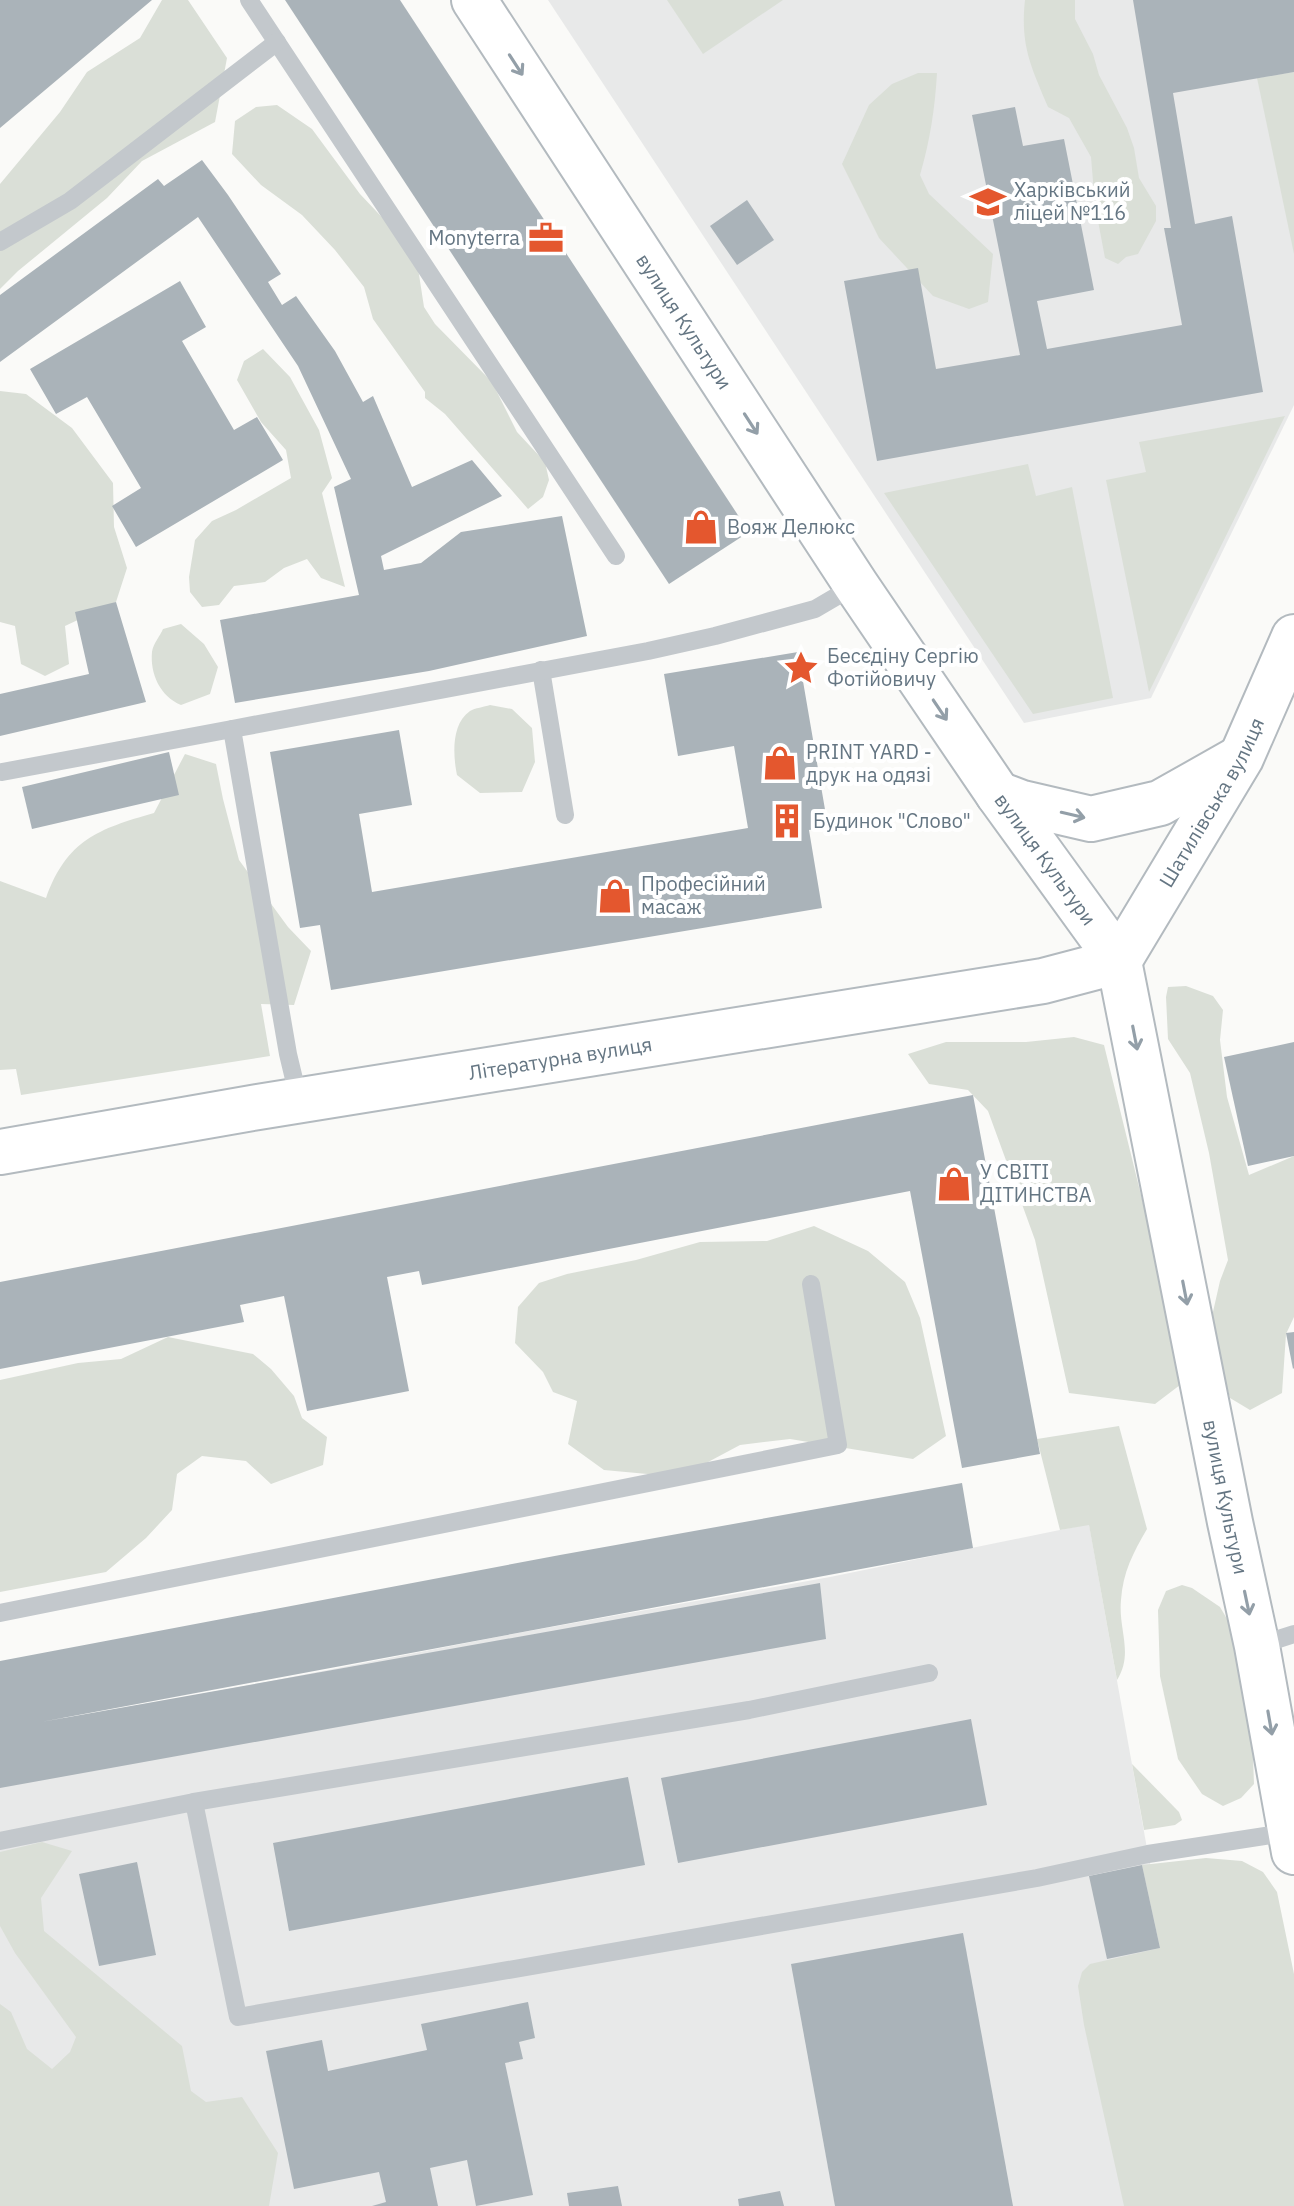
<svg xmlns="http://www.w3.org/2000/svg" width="1294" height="2206" font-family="'IBM Plex Sans',sans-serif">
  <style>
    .built { fill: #e8e9e9 }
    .green { fill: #dadfd7 }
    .building { fill: #aab3b9 }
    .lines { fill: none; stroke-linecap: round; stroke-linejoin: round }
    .secondary-casing { stroke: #b3babf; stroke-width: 48 }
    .lane { stroke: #c3c8cc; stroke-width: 18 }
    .secondary { stroke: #fff; stroke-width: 44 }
    .oneway { stroke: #939fa8 }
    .labels { text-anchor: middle; stroke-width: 8; stroke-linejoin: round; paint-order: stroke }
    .poi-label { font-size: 20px; fill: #657683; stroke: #fff; text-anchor: start }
    .street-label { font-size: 20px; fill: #657683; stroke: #fff }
  </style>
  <rect width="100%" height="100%" fill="#fafaf8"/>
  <!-- built -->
  <g class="built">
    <path d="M548,0H1294V405L1151,698L1024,723Z"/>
    <path d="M1089,1524L1148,1854L1227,2206H0V1730L261,1683L518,1633L830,1577Z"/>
  </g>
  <!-- green -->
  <g class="green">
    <path d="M162,0H188L227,58L215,122L142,161L107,198L18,271L0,289V184L60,112L87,72L140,38Z"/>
    <path d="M667,0H783L703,54Z"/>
    <path d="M1025,0H1075V19L1093,54L1099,75L1127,128L1134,148L1139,178L1156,206V221L1138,254L1126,257L1118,264L1105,258L1095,205L1091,157L1069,118L1048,107C1031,67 1020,45 1025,0Z"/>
    <path d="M1294,72V254L1257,78Z"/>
    <path d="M918,73H937C935,108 930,141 920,175L929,194L993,254L988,302L969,309L933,296L879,238L842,164L869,105L892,84Z"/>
    <path d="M277,105L312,129L360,194L394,230L418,268L424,307L435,324L492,382L517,432L545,462L549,480L543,497L528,509L445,414L425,398V392L373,319L364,287L335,250L302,215L261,185L232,154L235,121L256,107Z"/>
    <path d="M263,349L290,377L319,430L332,478L322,493L345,587L321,578L307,559L284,568L265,582L234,586L219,605L202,607L190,592L189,577L195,540L212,521L236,510L291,478L286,450L261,422L237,380L244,361Z"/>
    <path d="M0,391L26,394L72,428L113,483L114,527L127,568L116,602L65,626L69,664L45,676L21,664L15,626L0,622Z"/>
    <path d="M1285,416L1149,692L1106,480L1146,472L1139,442Z"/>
    <path d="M1028,464L1036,496L1072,487L1113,698L1033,714L884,493Z"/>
    <path d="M181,624L204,644L218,667L210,694L181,705C160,696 150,674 152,652C153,644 160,636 163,629Z"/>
    <path d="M490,705L512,709L532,728L535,762L522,792L480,793L457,775C453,756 451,724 470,711C475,708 484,707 490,705Z"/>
    <path d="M185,754L216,764L223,799L239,860L288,927L311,951L294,1005L261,1004L270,1056L21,1095L16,1069L0,1070V881L46,898C67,840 98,829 154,813Z"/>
    <path d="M1186,986L1213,996L1223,1010L1220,1040L1227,1097L1249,1175L1294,1156V1317L1286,1334L1282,1393L1250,1410L1230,1398L1210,1325L1220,1281L1228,1260L1209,1153L1190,1073L1168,1039L1166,997L1168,987Z"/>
    <path d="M1074,1037L1104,1045L1174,1329L1180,1385L1155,1404L1069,1393L1035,1240L988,1111L968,1090L929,1084L908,1054L946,1042H1026Z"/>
    <path d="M814,1226L868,1251L905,1282L920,1318L946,1436L913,1459L790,1439L740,1445L680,1477L604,1470L568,1444L577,1401L553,1392L543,1372L515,1343L518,1307L539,1283L567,1274L636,1260L700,1242L767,1241Z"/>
    <path d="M168,1337L253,1354L271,1369L294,1396L302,1418L327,1437L323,1465L271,1484L246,1461L202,1456L177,1474L172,1510L146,1538L106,1572L0,1592V1380L78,1363L121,1359Z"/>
    <path d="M1119,1426L1147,1529C1133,1553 1123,1572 1121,1600C1118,1629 1134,1653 1117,1680L1089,1525L1060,1530L1037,1439Z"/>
    <path d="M1182,1585L1192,1588L1220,1607L1236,1634L1243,1670L1253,1757L1254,1784L1241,1798L1223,1806L1202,1794L1178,1759L1160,1676L1158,1610L1166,1591Z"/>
    <path d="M1132,1764L1179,1812L1182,1820L1175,1825L1144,1830Z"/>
    <path d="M42,1842L72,1851L41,1898L44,1931L182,2046L191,2091L206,2102L242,2097L278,2153L269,2206H0V2004L11,2012L27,2049L52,2069L70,2052L76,2037L15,1953L0,1926V1852Z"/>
    <path d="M1206,1858L1242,1861L1263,1872L1277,1892L1294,1974V2206H1124L1084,2025L1078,1986L1082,1972L1090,1964L1160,1948L1142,1865Z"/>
  </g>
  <!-- building -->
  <g class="building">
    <path d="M0,0H152L0,128Z"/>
    <path d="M285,0H400L749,532L669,584Z"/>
    <path d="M1133,0H1294V72L1173,93L1195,224L1232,216L1263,392L877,461L844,281L918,268L936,369L1020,355L972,115L1015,107L1023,146L1064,139L1094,290L1037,301L1047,349L1182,325L1164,228H1171Z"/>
    <path d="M202,160L228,195L281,274L268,282L282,305L296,296L335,351L363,402L373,396L412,487L472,460L502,496L381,556L384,570L421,563L461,532L562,516L587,636L429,671L235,703L220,620L359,595L334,487L351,479L298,366L198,217L0,362V295L158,179L164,186Z"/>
    <path d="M747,200L774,240L737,265L710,226Z"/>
    <path d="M180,281L206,327L182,341L234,430L257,417L283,460L136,547L112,506L141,488L87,397L56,414L30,369Z"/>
    <path d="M116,602L146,702L0,736V694L89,674L75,612Z"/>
    <path d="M798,652L828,827L809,830L822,908L331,990L320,925L300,928L270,752L399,730L412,805L359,814L372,892L748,828L734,746L678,756L664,674Z"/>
    <path d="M169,752L179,795L32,829L22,787Z"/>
    <path d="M1294,1042V1156L1248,1166L1224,1057Z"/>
    <path d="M973,1095L1040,1454L962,1468L910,1191L422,1285L419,1271L387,1277L409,1391L307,1411L284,1296L240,1305L244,1322L0,1369V1282Z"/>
    <path d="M1294,1332V1368L1293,1369L1286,1333Z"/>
    <path d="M962,1483L973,1548L41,1722L820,1583L826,1639L0,1788V1661L560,1555Z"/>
    <path d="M971,1719L987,1805L678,1863L661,1778Z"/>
    <path d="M628,1777L645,1865L289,1931L273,1843Z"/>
    <path d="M137,1862L156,1955L99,1966L79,1874Z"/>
    <path d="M1142,1865L1160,1948L1107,1959L1089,1876Z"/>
    <path d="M963,1933L1013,2206H835L791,1964Z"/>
    <path d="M528,2002L535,2038L519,2042L523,2059L505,2063L533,2195L476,2206L467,2160L430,2168L438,2206H372L386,2202L379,2172L294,2189L266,2051L322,2040L328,2071L427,2050L421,2024Z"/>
    <path d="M618,2186L622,2206H569L567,2193Z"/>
    <path d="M780,2191L784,2206H739L738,2199Z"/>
  </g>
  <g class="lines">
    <!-- secondary casing -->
    <g class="secondary-casing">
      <g id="secondary">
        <path id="s1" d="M474,0L856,585L998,794L1119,961L1230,1522L1257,1646L1294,1852"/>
        <path d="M998,794L1022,803L1091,819L1160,803L1238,759"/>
        <path id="s2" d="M1119,961L1241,758L1294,637"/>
        <path id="s3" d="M0,1152L258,1107L1043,981L1119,961"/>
      </g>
    </g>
    <!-- lane -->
    <g class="lane">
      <path d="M249,0L616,556"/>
      <path d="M0,242L70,201L277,42"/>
      <path d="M541,670L565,815"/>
      <path d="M2,772L232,729"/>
      <path d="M299,1100L288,1054L232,729L648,651L715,636L815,609L856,585"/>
      <path d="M0,1613L838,1445L811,1284"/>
      <path d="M1257,1646L1294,1634"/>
      <path d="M194,1802L749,1710L929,1673"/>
      <path d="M0,1841L194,1802L238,2017L1037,1878L1148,1854L1290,1832"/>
    </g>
    <!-- secondary -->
    <use href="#secondary" class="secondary"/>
  </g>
  <!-- one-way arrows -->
  <defs><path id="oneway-shaft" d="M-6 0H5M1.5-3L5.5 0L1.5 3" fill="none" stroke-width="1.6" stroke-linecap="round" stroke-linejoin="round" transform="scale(2)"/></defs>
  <g class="oneway">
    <use href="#oneway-shaft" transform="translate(516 65) rotate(57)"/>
    <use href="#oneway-shaft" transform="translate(751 424) rotate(57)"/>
    <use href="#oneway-shaft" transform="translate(940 710) rotate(56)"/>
    <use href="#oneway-shaft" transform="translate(1073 815) rotate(13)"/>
    <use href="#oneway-shaft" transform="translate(1135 1038) rotate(79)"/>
    <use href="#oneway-shaft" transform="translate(1185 1293) rotate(79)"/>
    <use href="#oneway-shaft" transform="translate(1247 1603) rotate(78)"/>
    <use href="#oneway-shaft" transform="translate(1270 1723) rotate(80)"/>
  </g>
  <!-- icons -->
  <defs>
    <g id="school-bare" transform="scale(2.76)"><path d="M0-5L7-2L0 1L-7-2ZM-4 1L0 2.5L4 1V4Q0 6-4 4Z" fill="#e4572e" stroke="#fff" stroke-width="2.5" paint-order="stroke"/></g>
    <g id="office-bare" transform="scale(2.76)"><path d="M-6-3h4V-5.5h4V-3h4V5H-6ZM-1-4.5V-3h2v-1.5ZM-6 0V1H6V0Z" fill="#e4572e" stroke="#fff" stroke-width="2.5" paint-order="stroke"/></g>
    <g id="shop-bare" transform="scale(2.76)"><path d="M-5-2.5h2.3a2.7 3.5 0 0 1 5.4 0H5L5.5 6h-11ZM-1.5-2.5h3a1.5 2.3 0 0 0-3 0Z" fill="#e4572e" stroke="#fff" stroke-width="2.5" paint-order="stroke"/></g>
    <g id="sight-bare" transform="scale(2.76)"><path d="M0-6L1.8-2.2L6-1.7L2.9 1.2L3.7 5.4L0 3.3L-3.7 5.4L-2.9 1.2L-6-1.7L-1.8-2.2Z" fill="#e4572e" stroke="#fff" stroke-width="2.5" paint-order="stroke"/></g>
    <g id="building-bare" transform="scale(2.76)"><path d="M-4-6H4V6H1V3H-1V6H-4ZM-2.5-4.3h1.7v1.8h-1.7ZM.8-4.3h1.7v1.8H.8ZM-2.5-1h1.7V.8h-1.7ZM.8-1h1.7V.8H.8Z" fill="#e4572e" stroke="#fff" stroke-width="2.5" paint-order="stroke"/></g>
  </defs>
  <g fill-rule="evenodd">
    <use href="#school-bare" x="988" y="202"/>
    <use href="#office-bare" x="546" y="238"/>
    <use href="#shop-bare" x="701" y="527"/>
    <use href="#sight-bare" x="801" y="668"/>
    <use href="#shop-bare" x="780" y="763"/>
    <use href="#building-bare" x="787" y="821"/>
    <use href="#shop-bare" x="615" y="896"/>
    <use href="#shop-bare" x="954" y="1184"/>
  </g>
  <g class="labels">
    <!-- poi labels -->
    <g class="poi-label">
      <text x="1014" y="197">Харківський<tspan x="1014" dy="23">ліцей №116</tspan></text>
      <text x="520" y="245" text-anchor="end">Monyterra</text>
      <text x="727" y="534">Вояж Делюкс</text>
      <text x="827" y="663">Бесєдіну Сергію<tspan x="827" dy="23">Фотійовичу</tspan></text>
      <text x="806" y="759">PRINT YARD -<tspan x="806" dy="23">друк на одязі</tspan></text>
      <text x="813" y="828">Будинок "Слово"</text>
      <text x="641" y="891">Професійний<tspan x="641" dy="23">масаж</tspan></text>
      <text x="980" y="1179">У СВІТІ<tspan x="980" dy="23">ДІТИНСТВА</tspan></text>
    </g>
    <!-- street labels -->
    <g class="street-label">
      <text dy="7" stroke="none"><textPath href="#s1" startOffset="384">вулиця Культури</textPath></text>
      <text dy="7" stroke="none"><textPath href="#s2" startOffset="184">Шатилівська вулиця</textPath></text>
      <text dy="7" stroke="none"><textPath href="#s1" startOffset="1032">вулиця Культури</textPath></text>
      <text dy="7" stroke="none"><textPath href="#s3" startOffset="568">Літературна вулиця</textPath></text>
      <text dy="7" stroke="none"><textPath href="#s1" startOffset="1704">вулиця Культури</textPath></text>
    </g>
  </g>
</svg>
